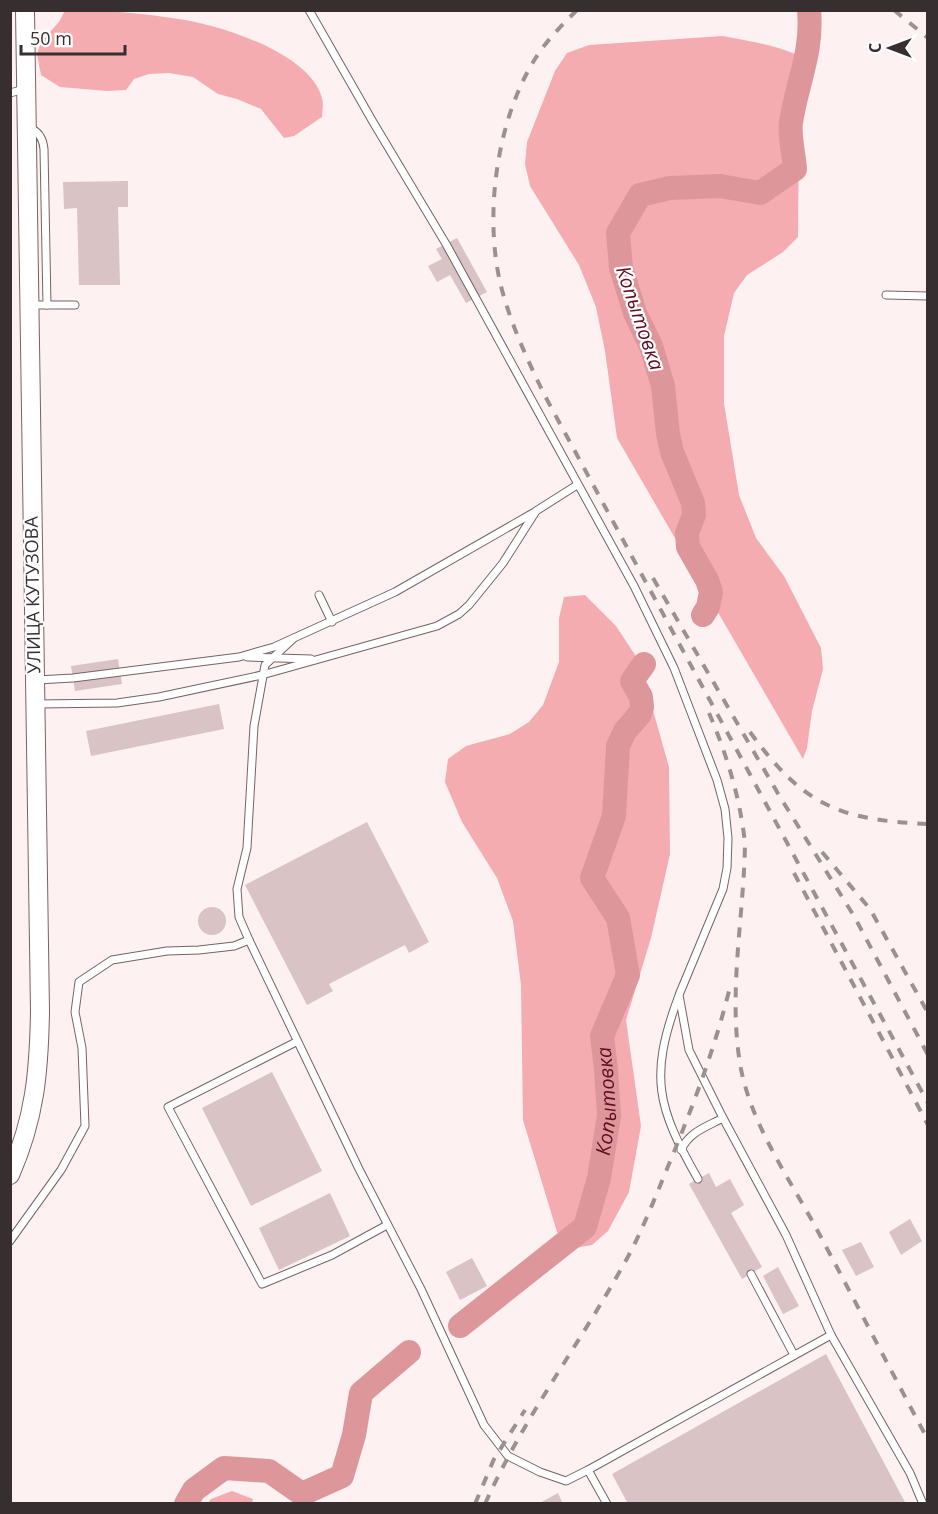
<svg xmlns="http://www.w3.org/2000/svg" width="938" height="1514" font-family="'Open Sans',sans-serif">
  <style>
    .forest { fill: #f4acb0 }
    .lines { fill: none; stroke-linecap: round; stroke-linejoin: round }
    .river { stroke: #dd979b; stroke-width: 24 }
    .building { fill: #d9c3c4 }
    .service-casing { stroke: #766363; stroke-width: 9 }
    .tertiary-casing { stroke: #766363; stroke-width: 20 }
    .service { stroke: #fff; stroke-width: 7 }
    .tertiary { stroke: #fff; stroke-width: 18 }
    .rail { stroke: #9b9191; stroke-width: 4; stroke-dasharray: 10 10; stroke-linecap: butt }
    .labels { text-anchor: middle; stroke-width: 4.5; stroke-linejoin: round; paint-order: stroke }
    .street-label { font-size: 18px; fill: #372f2f; stroke: #fff }
    .water-label { font-size: 20px; font-style: italic; fill: #610d1f; stroke: #fff }
  </style>
  <rect width="100%" height="100%" fill="#fef1f1"/>
  <!-- forest -->
  <g class="forest">
    <path d="M65,10C103,10 141,13 179,19C220,25 310,53 322,98C324,104 322,111 322,117L294,136L284,138L261,109L237,99L218,94L193,77L169,73L149,74L134,79L126,90L107,91L60,87L41,75L37,54L41,42L59,22Z"/>
    <path d="M723,36C754,42 784,46 811,62L799,124L798,237L783,252L747,275L734,293L724,336V403L739,495L756,538L784,576L821,648L823,669L812,711L807,748L803,759L617,438L605,351L596,307L579,265L530,186L525,164L527,142L555,71L567,53L589,45Z"/>
    <path d="M585,595L616,626L639,661L669,767L670,854L651,938L626,1020L641,1126L629,1192L608,1231L592,1245L569,1249L557,1232L523,1120L521,985L513,921L497,878L462,822L445,782L448,759L466,746L510,734L529,722L543,705L559,662V618L564,597Z"/>
    <path d="M232,1491L253,1499L252,1503H208L211,1499Z"/>
  </g>
  <g class="lines">
    <!-- river -->
    <g class="river">
      <path d="M703,615L708,607L711,592L707,580L688,547L687,533L694,515L693,503L672,452L668,434L663,386L651,346L635,313L621,268L618,233L640,195L670,188L720,186L760,193L795,169C794,154 789,136 791,122C797,83 813,52 809,10"/>
      <path id="s1" d="M460,1326L585,1227L599,1178L609,1116L606,1069L602,1036L628,975L618,918L592,878L614,816L618,746L625,731L640,714L642,707L641,697L632,681L644,664"/>
      <path d="M186,1504L194,1490L224,1468L269,1471L302,1494L342,1476L354,1435L361,1393L409,1352"/>
    </g>
  </g>
  <!-- building -->
  <g class="building">
    <path d="M128,181V207H118L120,285H79L77,208L64,209L63,182Z"/>
    <path d="M457,238L487,292L466,303L450,275L437,282L428,266L442,259L436,249Z"/>
    <path d="M118,659L122,684L75,691L71,666Z"/>
    <path d="M219,704L224,729L91,756L86,731Z"/>
    <path d="M367,822L429,942L409,953L405,945L329,984L333,991L307,1005L245,885Z"/>
    <circle cx="212" cy="921" r="14"/>
    <path d="M272,1072L322,1171L251,1206L202,1108Z"/>
    <path d="M709,1173L716,1187L730,1179L744,1205L731,1213L762,1267L742,1279L689,1184Z"/>
    <path d="M330,1193L350,1236L279,1270L259,1228Z"/>
    <path d="M910,1219L922,1241L901,1255L889,1232Z"/>
    <path d="M861,1242L874,1267L856,1276L842,1250Z"/>
    <path d="M472,1258L487,1286L460,1300L446,1272Z"/>
    <path d="M778,1267L799,1306L783,1314L763,1276Z"/>
    <path d="M826,1354L906,1504H628L612,1474Z"/>
    <path d="M558,1493L563,1504H538Z"/>
  </g>
  <g class="lines">
    <!-- service casing -->
    <g class="service-casing">
      <g id="service">
        <path d="M309,10L373,122L446,244L634,586L674,668L717,780L725,809L728,838L727,868L723,889L679,995L689,1050L723,1118L786,1235L831,1335L910,1473L923,1504"/>
        <path d="M10,93L25,89"/>
        <path d="M29,128C39,131 43,139 44,149L47,305"/>
        <path d="M886,295L928,296"/>
        <path d="M32,305H75"/>
        <path d="M319,595L332,622"/>
        <path d="M247,657L311,659"/>
        <path d="M37,680L73,678L239,657L274,647L395,592L533,513"/>
        <path d="M37,704L117,703L159,697L262,675L437,626L459,614L469,605L503,563L536,511L577,485"/>
        <path d="M249,940L359,1169L421,1289L484,1425L508,1456L540,1472L566,1481L588,1470"/>
        <path d="M678,998C649,1077 657,1107 698,1179"/>
        <path d="M296,1042L168,1107L262,1284L332,1255L387,1225"/>
        <path d="M681,1150C689,1132 706,1127 723,1118"/>
        <path d="M10,1241L61,1170L85,1126L82,1048L75,1012L79,982L112,960L167,951L199,950L234,946L249,940L239,917L237,889L247,848L254,726L265,665L294,638"/>
        <path d="M751,1274L794,1355"/>
        <path d="M607,1504L588,1470L831,1335"/>
      </g>
    </g>
    <!-- tertiary casing -->
    <g class="tertiary-casing">
      <path id="tertiary" d="M10,1175C35,1118 39,1072 40,1011L25,10"/>
    </g>
    <!-- service -->
    <use href="#service" class="service"/>
    <!-- tertiary -->
    <use href="#tertiary" class="tertiary"/>
    <!-- rail -->
    <g class="rail">
      <path d="M577,10C562,25 546,41 535,59C496,121 483,219 502,290C512,327 528,361 545,396L928,1103"/>
      <path d="M894,10L928,38"/>
      <path d="M653,578L780,797L854,916L928,1055"/>
      <path d="M709,713C727,755 740,798 745,843C744,914 729,986 739,1057C747,1118 786,1173 815,1226C853,1297 890,1369 928,1440"/>
      <path d="M750,732C803,805 838,820 928,824"/>
      <path d="M822,852L870,909L928,1013"/>
      <path d="M794,873L928,1125"/>
      <path d="M475,1504L494,1459L525,1410"/>
      <path d="M485,1504C522,1421 576,1349 620,1271C640,1237 654,1200 669,1164C693,1106 715,1048 730,987"/>
    </g>
  </g>
  <g class="labels">
    <!-- street labels -->
    <g class="street-label">
      <text transform="translate(33 595) rotate(-91)" y="6">УЛИЦА КУТУЗОВА</text>
    </g>
    <!-- water labels -->
    <g class="water-label">
      <text transform="translate(640 318) rotate(71)" y="7">Копытовка</text>
      <text dy="7" stroke="none"><textPath href="#s1" startOffset="288">Копытовка</textPath></text>
    </g>
  </g>
  <!-- border -->
  <rect width="938" height="1514" fill="none" stroke="#372f2f" stroke-width="24"/>
  <!-- north arrow -->
  <g transform="translate(890 48) rotate(270)" stroke="#ffffff" stroke-width="4.5" paint-order="stroke">
  <path d="M0-4.5L10 22L0 15L-10 22Z" fill="#372f2f"/>
  <text y="-9" font-size="16" font-weight="bold" text-anchor="middle" fill="#372f2f">С</text>
  </g>
  <!-- scale -->
  <path d="M21 45v9h104v-9" fill="none" stroke="#372f2f" stroke-width="3"/>
  <text x="30" y="45" font-size="18" fill="#372f2f" stroke="#ffffff" stroke-width="4.5" paint-order="stroke">50 m</text>
</svg>
